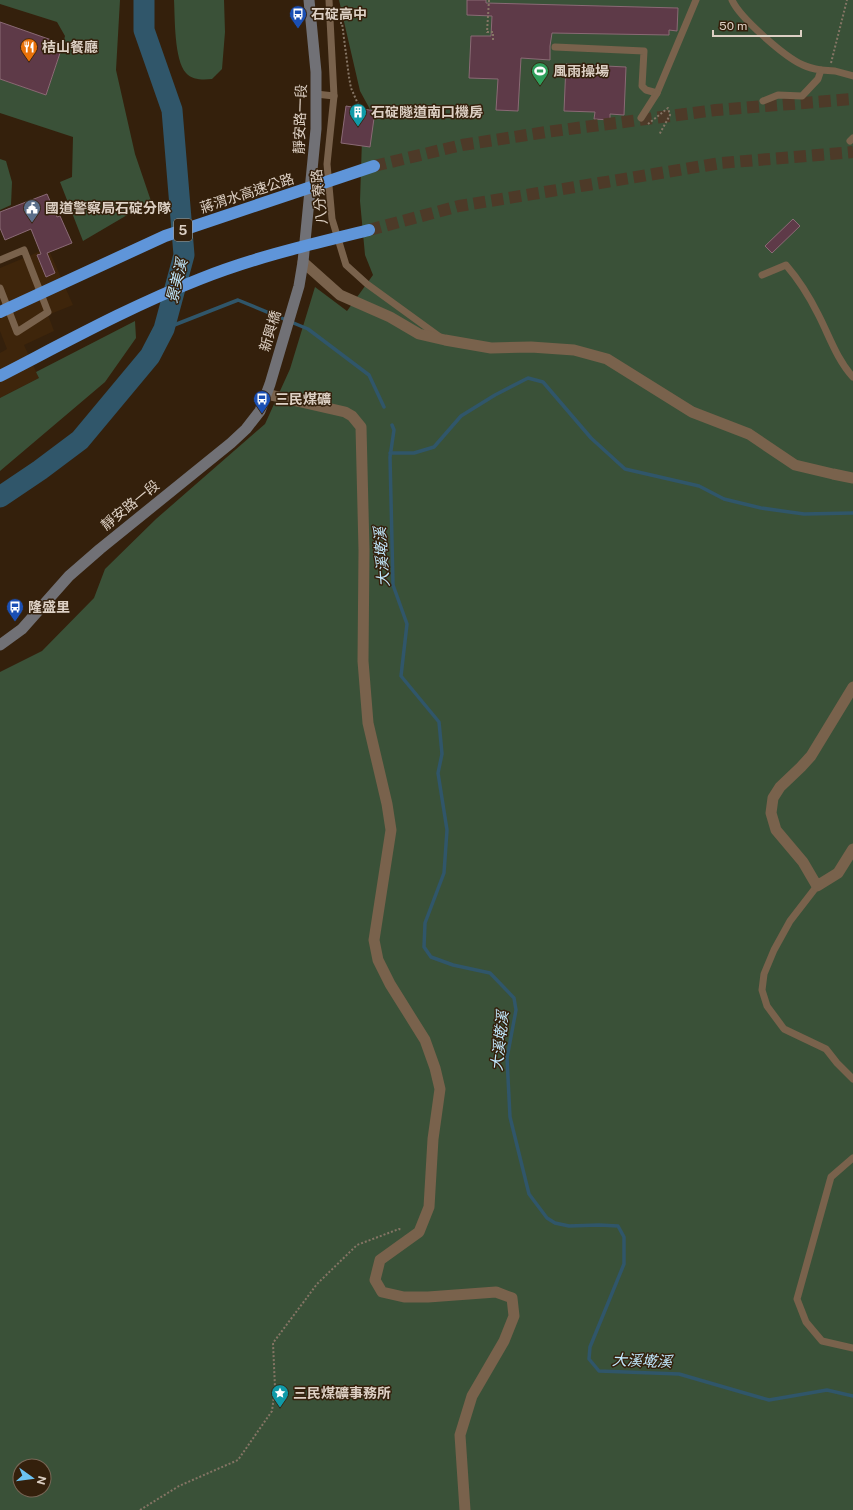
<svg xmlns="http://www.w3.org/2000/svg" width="853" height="1510" font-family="'Public Sans','Noto Sans TC',sans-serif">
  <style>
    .built { fill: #3e250b }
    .green { fill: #3a5138; fill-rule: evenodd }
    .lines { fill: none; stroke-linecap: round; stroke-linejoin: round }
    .stream { stroke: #30566a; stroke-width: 3.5 }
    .river { stroke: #30566a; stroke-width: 21 }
    .building { fill: #5e3a48; stroke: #8a6a75 }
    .motorway-tunnel { stroke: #4d3a28; stroke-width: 12; stroke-dasharray: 12 6; stroke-linecap: butt }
    .path { stroke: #857565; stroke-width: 2; stroke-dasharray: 2 2; stroke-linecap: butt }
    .service { stroke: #79624c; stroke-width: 7 }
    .minor { stroke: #79624c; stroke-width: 11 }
    .tertiary { stroke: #79624c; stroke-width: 11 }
    .secondary { stroke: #717176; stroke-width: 11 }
    .motorway { stroke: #5f95d9; stroke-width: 12 }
    .labels { text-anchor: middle; stroke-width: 3; stroke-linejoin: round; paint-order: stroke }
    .shield { fill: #34200c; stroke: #aa9b8d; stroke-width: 1 }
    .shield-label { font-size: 13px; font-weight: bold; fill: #ddd0c4 }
    .poi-label { font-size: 14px; font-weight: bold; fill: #ddd0c4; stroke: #34200c; text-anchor: start }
    .street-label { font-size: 14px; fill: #ddd0c4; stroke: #34200c }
    .water-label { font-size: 15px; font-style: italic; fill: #c2eaff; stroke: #34200c }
  </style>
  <rect width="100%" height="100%" fill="#34200c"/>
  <!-- built -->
  <path class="built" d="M48,248L73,305L48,315L54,331L24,345L39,378L0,398V353L7,349L0,331V268Z"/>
  <!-- green -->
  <g class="green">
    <path d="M0,0H120L116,70L135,154L151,201L83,241L60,182L72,177L73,137L0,113V79L46,95L63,44L65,36L57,22L0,4Z"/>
    <path d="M174,0H224L225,32L222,69L212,79C203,80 192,80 186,73C174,60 175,17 174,0Z"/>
    <path d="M339,0H853V1510H0V672L42,651L94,598L105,569L156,519L265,424L290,369L315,287L347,311L373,275L365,255L360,201L362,139L372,113L360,91ZM20,1466H44V1490H20Z"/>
    <path d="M0,159L6,161L12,182L11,205L0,210Z"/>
    <path d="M135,321L136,338L105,382L0,471V398L39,378L36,372Z"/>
  </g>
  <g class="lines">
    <!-- stream -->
    <g class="stream">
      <path d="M164,329L238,300L308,329L369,375L384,407"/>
      <path d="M392,425L394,430L390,457L393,585L407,624L401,676L439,722L442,754L438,773L447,830L444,873L425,923L424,947L431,957L453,965L490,973L514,998L516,1010L507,1058L510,1117L529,1194L547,1218L555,1223L569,1226L599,1225L618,1226L624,1237V1264L590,1347L589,1359L599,1371L679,1374L769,1400L827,1390L853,1396"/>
      <path d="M390,453H414L434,447L461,416L495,395L528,378L543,382L591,438L625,469L699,486L724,499L761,508L804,514L853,513"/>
    </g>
    <!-- river -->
    <path class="river" d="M0,497L40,470L80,440L150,356L164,329L184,255L172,110L144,30V0"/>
  </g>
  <!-- building -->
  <g class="building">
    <path d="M467,0H486V3L678,8L677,31L669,30V35L552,33L550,46V60L521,58L518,111L496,110L498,79L469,78L471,36H491L492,16L467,15Z"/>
    <path d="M0,22L63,44L46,95L0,79Z"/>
    <path d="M566,64L626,67L624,115L610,114V120L594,119L595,112L564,111Z"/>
    <path d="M346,106L375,111L370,147L341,143Z"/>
    <path d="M47,194L57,217L60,216L72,243L47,253L55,273L46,277L37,255L41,254L31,229L5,240L0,228V212Z"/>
    <path d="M793,219L800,226L772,253L765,246Z"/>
  </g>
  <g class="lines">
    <!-- motorway-tunnel -->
    <g class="motorway-tunnel">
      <path d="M374,166L462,145L546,132L716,110L853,99"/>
      <path d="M369,230L459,206L557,190L721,163L853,152"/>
    </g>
    <!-- path -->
    <g class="path">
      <path d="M489,0L487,32H493V41"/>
      <path d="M340,23H342L349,77L351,88L358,104"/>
      <path d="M831,63L847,0"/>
      <path d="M648,124L668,108L670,115L659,135"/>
      <path d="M140,1510L179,1486L238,1460L272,1411L275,1388L273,1343L317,1284L357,1245L399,1229L402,1230"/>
    </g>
    <!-- service -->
    <g class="service">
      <path d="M732,0C740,18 785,57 803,65C809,68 815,69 821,70L818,79L802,96L778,95L763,101"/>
      <path d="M555,47L644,51L642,86L646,90L657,93L696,0"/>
      <path d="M821,70L835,71L853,76"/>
      <path d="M316,94L334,96L329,0"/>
      <path d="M334,96L327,164L332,219L346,265L367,284L440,337"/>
      <path d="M641,118L657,93"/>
      <path d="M850,141L853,138"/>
      <path d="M0,260L24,250L48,312L17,332L0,288"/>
      <path d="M762,275L786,265C799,280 809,296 818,314C829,335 837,360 853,377"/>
      <path d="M817,886L790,921L774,950L764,974L762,990L767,1006L784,1029L826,1049L837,1063L853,1079"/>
      <path d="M853,1158L831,1177L797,1299L806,1322L822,1341L853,1348"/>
    </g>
    <!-- minor -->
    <g class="minor">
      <path d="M303,262L340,295L390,317L419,334L445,340L491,348L531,347L574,350L607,359L692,412L749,434L795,465L833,474L853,478"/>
      <path d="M853,687L811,756L801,767L780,787L773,798L771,813L776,830L803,862L817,886L838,873L853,849"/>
    </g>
    <!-- tertiary -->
    <path class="tertiary" d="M266,394L345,412L352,416L361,427L364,550L363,661L368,723L387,804L391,830L374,940L378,960L390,984L425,1040L435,1068L440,1089L433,1139L429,1207L419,1232L380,1260L375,1280L382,1292L404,1297H428L496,1292L512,1298L514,1316L504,1341L472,1396L460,1435L465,1510"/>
    <!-- secondary -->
    <path class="secondary" d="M0,645L22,629L69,576L100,549L231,443L246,429L260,411L270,384L299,286L303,262L316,129V72L309,0"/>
    <!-- motorway -->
    <g class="motorway">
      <path d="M0,312L165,236L374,166"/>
      <path d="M0,376C66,342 131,306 200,279C255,257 312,244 369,230"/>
    </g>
  </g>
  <!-- icons -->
  <defs>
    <g id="bus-pin" transform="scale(0.9)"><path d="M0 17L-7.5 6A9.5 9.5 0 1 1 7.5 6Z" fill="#1a4fb4" stroke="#34200c"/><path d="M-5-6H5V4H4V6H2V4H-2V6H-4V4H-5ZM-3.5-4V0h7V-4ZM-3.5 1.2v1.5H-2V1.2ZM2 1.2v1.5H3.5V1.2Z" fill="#fff"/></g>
    <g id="restaurant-pin" transform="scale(0.9)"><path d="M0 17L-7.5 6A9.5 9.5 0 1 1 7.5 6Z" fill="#e8710a" stroke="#34200c"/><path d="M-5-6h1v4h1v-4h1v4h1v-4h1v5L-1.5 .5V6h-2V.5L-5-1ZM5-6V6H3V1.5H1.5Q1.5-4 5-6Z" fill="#fff"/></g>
    <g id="stadium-pin" transform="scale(0.9)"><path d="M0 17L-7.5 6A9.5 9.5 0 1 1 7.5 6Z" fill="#2e9e5b" stroke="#34200c"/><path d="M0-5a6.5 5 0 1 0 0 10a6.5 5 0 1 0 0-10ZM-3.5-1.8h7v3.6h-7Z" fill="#fff"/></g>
    <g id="building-pin" transform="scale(0.9)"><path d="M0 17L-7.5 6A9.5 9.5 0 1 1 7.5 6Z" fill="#0f9aa8" stroke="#34200c"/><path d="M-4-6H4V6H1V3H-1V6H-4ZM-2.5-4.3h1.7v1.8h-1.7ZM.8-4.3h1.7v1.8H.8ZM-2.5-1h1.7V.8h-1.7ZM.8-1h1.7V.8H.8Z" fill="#fff"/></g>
    <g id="civic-pin" transform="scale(0.9)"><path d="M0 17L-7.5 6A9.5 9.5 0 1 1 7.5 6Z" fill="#5c6f8a" stroke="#34200c"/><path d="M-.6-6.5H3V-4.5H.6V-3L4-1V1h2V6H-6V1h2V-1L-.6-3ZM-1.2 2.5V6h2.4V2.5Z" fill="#fff"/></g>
    <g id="sight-pin" transform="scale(0.9)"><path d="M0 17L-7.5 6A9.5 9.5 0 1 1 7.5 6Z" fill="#0f9aa8" stroke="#34200c"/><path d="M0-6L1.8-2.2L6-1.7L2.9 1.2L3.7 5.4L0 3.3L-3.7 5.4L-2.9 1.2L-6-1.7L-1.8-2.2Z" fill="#fff"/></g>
  </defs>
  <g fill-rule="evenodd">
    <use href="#bus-pin" x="298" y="14"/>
    <use href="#restaurant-pin" x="29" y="47"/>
    <use href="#stadium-pin" x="540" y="71"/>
    <use href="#building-pin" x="358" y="112"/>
    <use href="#civic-pin" x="32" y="208"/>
    <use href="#bus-pin" x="262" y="399"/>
    <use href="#bus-pin" x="15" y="607"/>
    <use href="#sight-pin" x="280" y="1393"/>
  </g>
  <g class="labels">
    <!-- shield labels -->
    <rect class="shield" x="174" y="219" width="18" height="22" rx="3"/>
    <g class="shield-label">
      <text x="183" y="235">5</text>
    </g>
    <!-- poi labels -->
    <g class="poi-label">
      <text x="311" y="19">石碇高中</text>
      <text x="42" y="52">桔山餐廳</text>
      <text x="553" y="76">風雨操場</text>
      <text x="371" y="117">石碇隧道南口機房</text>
      <text x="45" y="213">國道警察局石碇分隊</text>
      <text x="275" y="404">三民煤礦</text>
      <text x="28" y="612">隆盛里</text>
      <text x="293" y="1398">三民煤礦事務所</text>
    </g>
    <!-- street labels -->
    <g class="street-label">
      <text transform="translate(300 119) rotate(-88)" y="5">靜安路一段</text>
      <text transform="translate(247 193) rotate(-18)" y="5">蔣渭水高速公路</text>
      <text transform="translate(319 197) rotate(-96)" y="5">八分寮路</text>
      <text transform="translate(270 331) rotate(-73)" y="5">新興橋</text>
      <text transform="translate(130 505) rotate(-39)" y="5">靜安路一段</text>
    </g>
    <!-- water labels -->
    <g class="water-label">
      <text transform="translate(177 281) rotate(-76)" y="5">景美溪</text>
      <text transform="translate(382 557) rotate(-94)" y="5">大溪墘溪</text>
      <text transform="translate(500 1041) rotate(-84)" y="5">大溪墘溪</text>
      <text transform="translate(642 1361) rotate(2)" y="5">大溪墘溪</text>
    </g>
  </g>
  <!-- north arrow -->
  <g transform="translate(32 1478) rotate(104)"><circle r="19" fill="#34200c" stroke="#786656"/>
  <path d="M0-3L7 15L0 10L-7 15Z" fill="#6cc3f2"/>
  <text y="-6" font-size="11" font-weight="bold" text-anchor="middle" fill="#ddd0c4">N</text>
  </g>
  <!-- scale -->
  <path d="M713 30v6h88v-6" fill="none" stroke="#ddd0c4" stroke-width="2"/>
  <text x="719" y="30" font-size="12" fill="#ddd0c4" stroke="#34200c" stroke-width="3" paint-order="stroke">50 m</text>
</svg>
